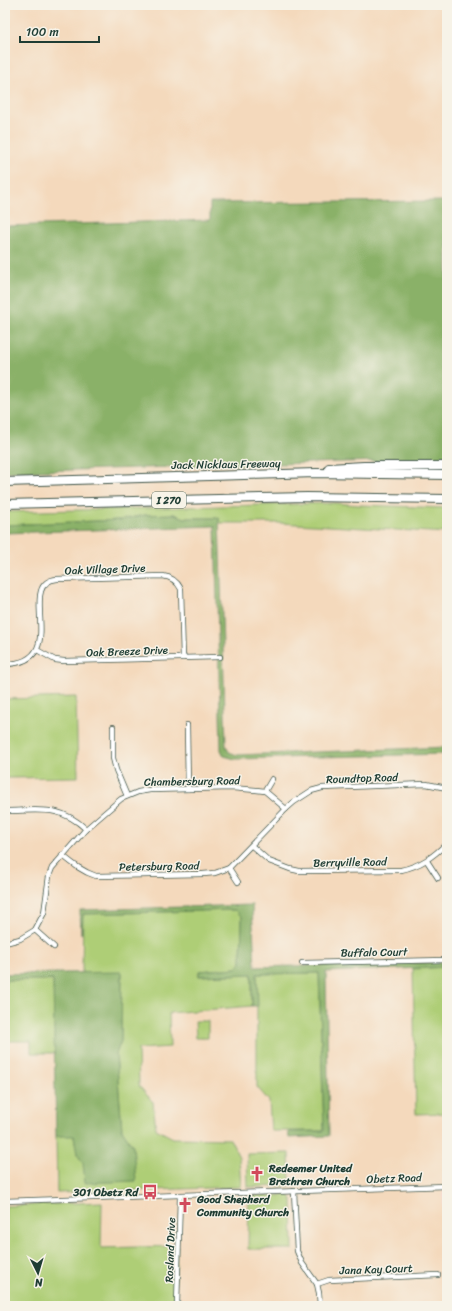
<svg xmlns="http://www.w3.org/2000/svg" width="452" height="1311" font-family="Sriracha,sans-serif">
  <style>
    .built { fill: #f7cfd2 }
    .green { fill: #aece76; stroke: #668655 }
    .forest { fill: #8ab167; stroke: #54774e }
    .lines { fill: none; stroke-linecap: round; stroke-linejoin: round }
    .street-casing { stroke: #3f5448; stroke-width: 6 }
    .highway-casing { stroke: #3f5448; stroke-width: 10 }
    .street { stroke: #fff; stroke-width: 4.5 }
    .highway { stroke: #fff; stroke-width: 8 }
    .labels { text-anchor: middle; stroke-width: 3; stroke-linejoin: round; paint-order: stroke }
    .shield { fill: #f7f3e8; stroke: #60746a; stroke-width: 1 }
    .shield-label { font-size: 10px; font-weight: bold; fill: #1f3d34 }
    .street-label { font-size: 11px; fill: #1f3d34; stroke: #f7f3e8 }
    .poi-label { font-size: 11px; font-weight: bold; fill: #1f3d34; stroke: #f7f3e8; text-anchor: start }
  </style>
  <rect width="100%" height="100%" fill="#f7f3e8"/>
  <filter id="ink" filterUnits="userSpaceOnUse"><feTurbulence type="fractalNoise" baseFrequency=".025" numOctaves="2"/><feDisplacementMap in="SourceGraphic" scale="8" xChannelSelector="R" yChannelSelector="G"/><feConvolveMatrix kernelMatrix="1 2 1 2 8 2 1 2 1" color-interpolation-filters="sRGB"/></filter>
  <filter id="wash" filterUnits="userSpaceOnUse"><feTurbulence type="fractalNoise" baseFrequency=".012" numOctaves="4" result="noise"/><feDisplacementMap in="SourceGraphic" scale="16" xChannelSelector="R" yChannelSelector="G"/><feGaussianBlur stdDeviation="0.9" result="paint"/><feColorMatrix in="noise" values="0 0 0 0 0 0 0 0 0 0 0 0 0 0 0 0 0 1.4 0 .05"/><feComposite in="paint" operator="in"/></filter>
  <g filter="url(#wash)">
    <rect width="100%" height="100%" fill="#f4d9bc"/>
    <!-- built -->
    <path class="built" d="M443,1189H447V1240H444Z"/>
    <!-- green -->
    <g class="green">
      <path d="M335,503L358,505L447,508V533L280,523H219V518H185L174,514L145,515L120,520L5,525V512Z"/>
      <path d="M76,697L78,777L5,778V699Z"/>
      <path d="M235,910L242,917L241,963L236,968L199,971V976L252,974V1006L169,1013L170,1047L138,1049L139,1086L153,1102L156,1129L173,1138L230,1139L239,1157L241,1187L57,1193L56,1136L74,1135L77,1154L83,1163L133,1146L122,1130L116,1054L121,1041L122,973H82L83,914Z"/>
      <path d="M447,967V1113L416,1114L413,969Z"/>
      <path d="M319,973L324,1131H271L269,1101L257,1087V974Z"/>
      <path d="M5,980H53L55,1053H31V1041H5Z"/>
      <path d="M195,1021H208V1038H196Z"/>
      <path d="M289,1153L290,1186L248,1187L247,1154Z"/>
      <path d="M289,1195L292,1199L293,1249H248L249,1196Z"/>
      <path d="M102,1202L101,1248L177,1246L174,1305L100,1304V1306H5V1206Z"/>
    </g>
    <!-- forest -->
    <g class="forest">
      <path d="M447,201V459L5,472V226L210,220V203Z"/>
      <path d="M174,514L185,518H219L226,746L229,752L237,755L447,747V754L235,759L224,756L221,750L215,526L5,533V525L120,520L145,515Z"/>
      <path d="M252,905L255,967L447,962V967L326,972L329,1136L289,1138L288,1132L324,1131L319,973L257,974L258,1006H252V974L199,976V971L236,968L241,963L242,917L235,910L83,914L81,934L80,910Z"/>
      <path d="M122,972L121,1041L116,1054L122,1130L133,1146L136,1181L85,1183L83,1163L77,1154L74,1136H56L53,980H5V974Z"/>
    </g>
  </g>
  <g filter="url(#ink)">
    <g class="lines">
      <!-- street casing -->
      <g class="street-casing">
        <g id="street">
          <path d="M37,650L55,660L64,661L220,657"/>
          <path d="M5,664C73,663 14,583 57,579L163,576C172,577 177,581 181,589L183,658"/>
          <path d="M187,725L188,789"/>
          <path d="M113,727V758L116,770L127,796"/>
          <path d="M265,791L272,779"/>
          <path d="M5,811C39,811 59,804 86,829"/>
          <path d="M252,846L269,861L290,869L299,871L401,870C420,866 433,857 447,843"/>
          <path d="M62,855C73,864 83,872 96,876L203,874L215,873L229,868L286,809L294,802L311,791L322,788L426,784L447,788"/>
          <path d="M427,861L438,878"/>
          <path d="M229,868L238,882"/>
          <path d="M35,930L54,947"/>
          <path d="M5,943L20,939L35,930L44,913L49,876L52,868L86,829L121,799L138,792L150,790L232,788L256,790L265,791L286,809"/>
          <path d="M302,963L447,960"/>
          <path d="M294,1191L297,1251L302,1263L317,1284L319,1293L320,1306"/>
          <path d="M5,1201L447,1186"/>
          <path d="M317,1284L329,1280L438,1275"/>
          <path d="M177,1306L180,1195"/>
        </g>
      </g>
      <!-- highway casing -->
      <g class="highway-casing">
        <g id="highway">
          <path d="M329,468L364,466H447"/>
          <path d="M5,482L316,473L447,475"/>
          <path d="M5,504L307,497L447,499"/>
        </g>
      </g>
      <!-- street -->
      <use href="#street" class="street"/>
      <!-- highway -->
      <use href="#highway" class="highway"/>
    </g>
  </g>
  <!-- icons -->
  <defs>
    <g id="church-bare" transform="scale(1.2)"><path d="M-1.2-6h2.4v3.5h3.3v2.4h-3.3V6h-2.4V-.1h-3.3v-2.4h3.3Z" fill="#d1495b" stroke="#f7f3e8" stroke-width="2.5" paint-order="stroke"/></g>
    <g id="bus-bare" transform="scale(1.2)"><path d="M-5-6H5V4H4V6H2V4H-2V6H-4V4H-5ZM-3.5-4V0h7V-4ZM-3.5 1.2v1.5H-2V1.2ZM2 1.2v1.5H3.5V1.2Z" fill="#d1495b" stroke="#f7f3e8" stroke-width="2.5" paint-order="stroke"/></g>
  </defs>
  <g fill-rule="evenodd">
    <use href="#church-bare" x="257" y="1174"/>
    <use href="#bus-bare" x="150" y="1192"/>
    <use href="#church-bare" x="185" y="1205"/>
  </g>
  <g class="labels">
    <!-- shield labels -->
    <rect class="shield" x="152" y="492" width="34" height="16" rx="3"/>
    <g class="shield-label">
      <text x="169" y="504">I 270</text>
    </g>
    <!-- street labels -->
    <g class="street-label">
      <text transform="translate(226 464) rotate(-1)" y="4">Jack Nicklaus Freeway</text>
      <text transform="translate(105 569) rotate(-2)" y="4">Oak Village Drive</text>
      <text transform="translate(127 651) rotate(-2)" y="4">Oak Breeze Drive</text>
      <text transform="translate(362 778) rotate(-2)" y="4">Roundtop Road</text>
      <text transform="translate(192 781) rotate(-1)" y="4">Chambersburg Road</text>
      <text transform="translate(350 862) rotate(-1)" y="4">Berryville Road</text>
      <text transform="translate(159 866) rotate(-1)" y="4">Petersburg Road</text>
      <text transform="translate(374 952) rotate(-1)" y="4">Buffalo Court</text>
      <text transform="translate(394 1178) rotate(-2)" y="4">Obetz Road</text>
      <text transform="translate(170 1250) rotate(-88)" y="4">Rosland Drive</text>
      <text transform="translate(376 1269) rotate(-2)" y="4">Jana Kay Court</text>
    </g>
    <!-- poi labels -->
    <g class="poi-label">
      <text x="269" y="1172">Redeemer United<tspan x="269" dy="13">Brethren Church</tspan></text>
      <text x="138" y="1196" text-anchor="end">301 Obetz Rd</text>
      <text x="197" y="1203">Good Shepherd<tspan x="197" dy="13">Community Church</tspan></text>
    </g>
  </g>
  <!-- margin -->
  <rect width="452" height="1311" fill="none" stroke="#f7f3e8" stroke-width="20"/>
  <!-- north arrow -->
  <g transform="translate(38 1273) rotate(175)" stroke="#f7f3e8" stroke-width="3" paint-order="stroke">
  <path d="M0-3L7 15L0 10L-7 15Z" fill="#1f3d34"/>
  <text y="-6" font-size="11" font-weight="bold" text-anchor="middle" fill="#1f3d34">N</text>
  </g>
  <!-- scale -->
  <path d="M20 36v6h79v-6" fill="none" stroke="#1f3d34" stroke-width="2"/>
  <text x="26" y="36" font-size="12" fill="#1f3d34" stroke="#f7f3e8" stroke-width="3" paint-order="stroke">100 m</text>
</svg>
